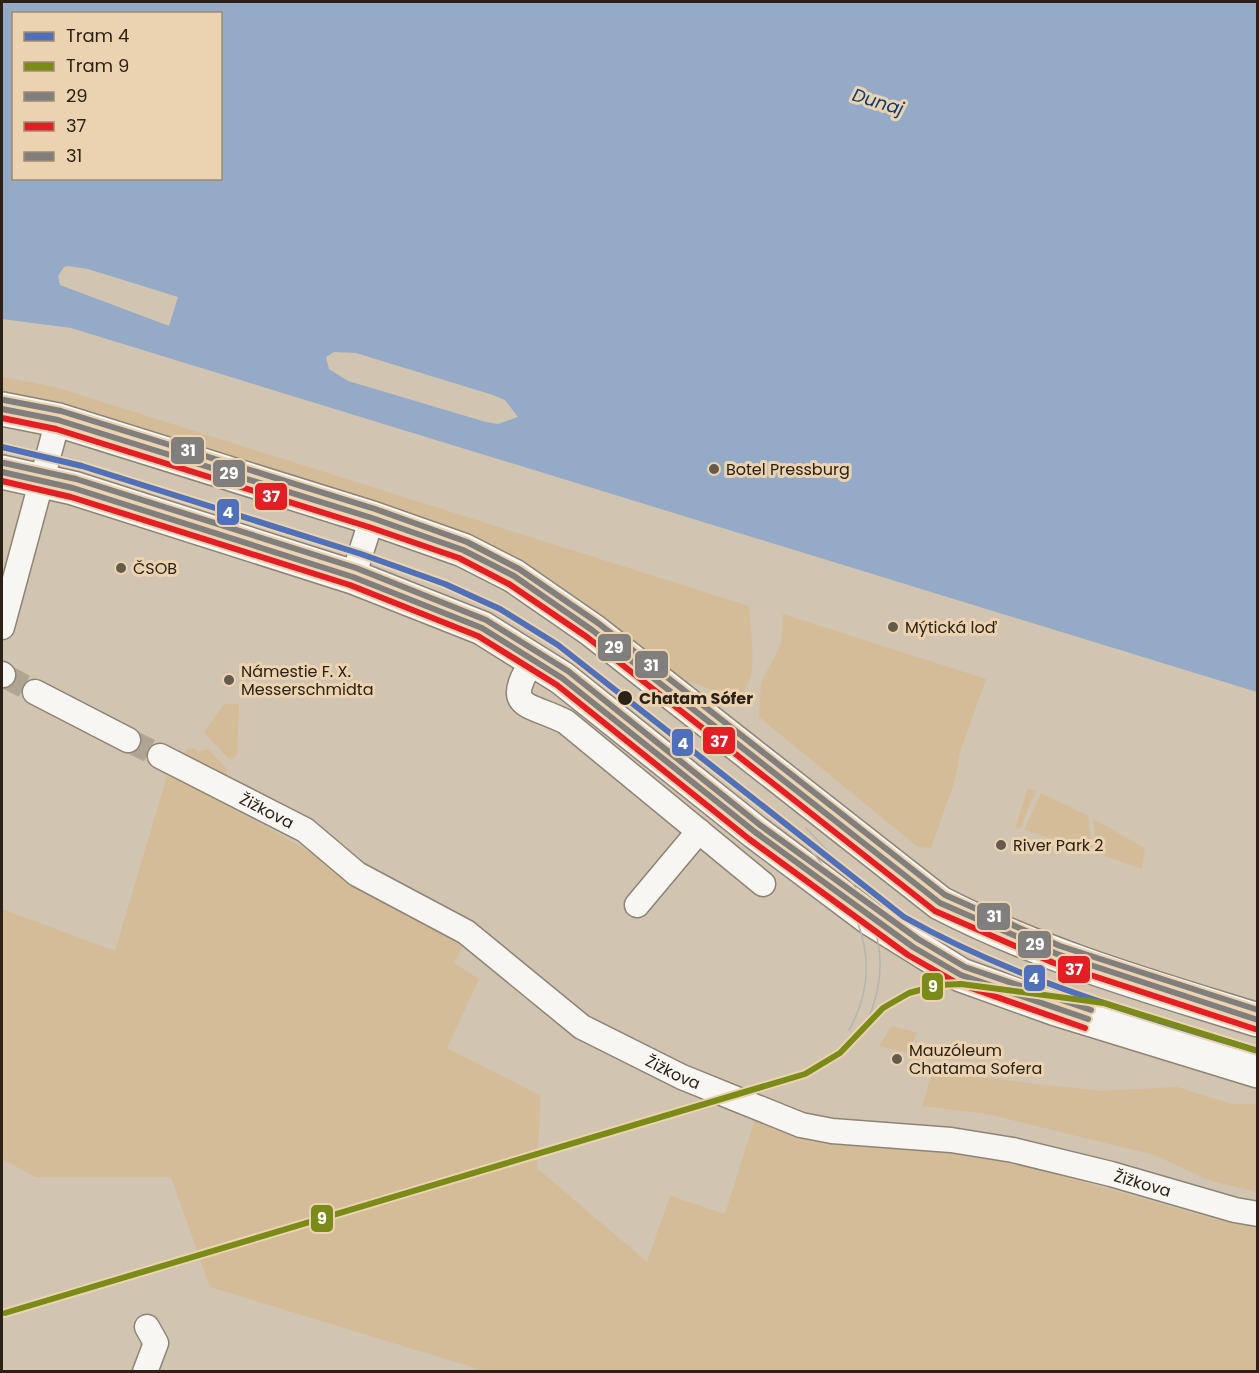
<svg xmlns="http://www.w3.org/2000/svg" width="1259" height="1373" font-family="Poppins,sans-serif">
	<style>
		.green { fill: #d4bc98 }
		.water { fill: #95aac7; fill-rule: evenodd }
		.pier { fill: #d1c4b1 }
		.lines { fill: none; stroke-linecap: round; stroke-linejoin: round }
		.ferry { stroke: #0b3b78; stroke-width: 1.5; stroke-dasharray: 8 6; stroke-linecap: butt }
		.minor-tunnel { stroke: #b0a492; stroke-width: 24; stroke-dasharray: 24 12; stroke-linecap: butt }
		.minor-casing { stroke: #8d8475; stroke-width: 27 }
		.secondary-casing { stroke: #8d8475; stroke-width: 36 }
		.minor { stroke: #f8f6f3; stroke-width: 24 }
		.secondary { stroke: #f8f6f3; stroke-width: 33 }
		.tram { stroke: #b7b4af; stroke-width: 1.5 }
		.bus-1-casing { stroke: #ebd3b1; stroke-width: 10 }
		.bus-2-casing { stroke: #ebd3b1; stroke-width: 10 }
		.bus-3-casing { stroke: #ebd3b1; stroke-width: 10 }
		.bus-1 { stroke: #807f7d; stroke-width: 6 }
		.bus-2 { stroke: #e31e24; stroke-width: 6 }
		.bus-3 { stroke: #807f7d; stroke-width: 6 }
		.tram-1-casing { stroke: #ebd3b1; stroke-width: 10 }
		.tram-2-casing { stroke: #ebd3b1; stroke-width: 10 }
		.tram-1 { stroke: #5071b9; stroke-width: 6 }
		.tram-2 { stroke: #7b8b17; stroke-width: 6 }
		.poi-dot { fill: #655b4c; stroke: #ebd3b1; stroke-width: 2 }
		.stop-dot { fill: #2b2215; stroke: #ebd3b1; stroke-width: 2 }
		.labels { text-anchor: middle; stroke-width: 6; stroke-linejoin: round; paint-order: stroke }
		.poi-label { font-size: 16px; fill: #2b2215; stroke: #ebd3b1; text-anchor: start }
		.stop-label { font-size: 16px; font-weight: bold; fill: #2b2215; stroke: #ebd3b1; text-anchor: start }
		.street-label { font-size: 16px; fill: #2b2215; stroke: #ebd3b1 }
		.water-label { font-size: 18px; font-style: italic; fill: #0b3b78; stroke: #ebd3b1 }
		.line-badge { stroke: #ebd3b1; stroke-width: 2 }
		.badge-label { font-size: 16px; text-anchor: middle; font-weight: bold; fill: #fff }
	</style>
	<rect width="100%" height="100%" fill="#d1c4b1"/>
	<path class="green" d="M2,377L55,387L749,606C750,633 761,679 738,698C719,698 706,684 687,682L527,566L2,401Z
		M783,614L986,679L960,752L955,780L931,848L918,847L759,717L761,682L781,645Z
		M224,704H239L237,755L230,760L204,733Z
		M194,748L198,752L208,749L227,769L226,777L184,755L187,749Z
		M168,773L336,866L464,943L454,963L479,979L447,1048L541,1096L537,1168L647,1262L670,1196L725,1214L755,1119L838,1145L971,1150L1210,1218L1257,1228V1371H485L210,1287L171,1177H36L2,1159V909L115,951Z
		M1028,788L1036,791L1020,829L1015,828Z
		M1041,793L1088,816L1092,851L1024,830Z
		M1093,819L1145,848L1142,869L1097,853Z
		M892,1026L916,1032L911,1054L879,1046Z
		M932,1072L1102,1091L1177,1087L1232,1104H1257V1192L1211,1181L1154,1155L987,1114L922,1106Z"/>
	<path class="water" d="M2,2H1257V692L71,328L2,319ZM14,14H220V178H14Z"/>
	<path class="pier" d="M68,266L88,269L178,297L169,326L60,285L58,276L64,267Z
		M334,352L356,353L493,395L505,400L518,417L498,424L486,422L348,381L329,369L326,357Z"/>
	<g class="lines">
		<path class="ferry" d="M1256,2H1258"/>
		<path class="minor-tunnel" d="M3,675L35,692
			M128,740L160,756"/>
		<g class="minor-casing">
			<g id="minor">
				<path d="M353,577L372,518"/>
				<path d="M2,627L58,420"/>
				<path d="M534,658C501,710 527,702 566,722L763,884"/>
				<path d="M2,674L3,675"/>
				<path d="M35,692L128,740"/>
				<path id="s1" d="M160,756L305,830L357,874L466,932L582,1027L682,1077L801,1125L832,1131L951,1140L1013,1150L1111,1174L1235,1210L1258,1214"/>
				<path d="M637,905L699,831"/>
				<path d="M145,1372L156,1343L147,1327"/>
			</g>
		</g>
		<g class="secondary-casing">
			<path id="secondary" d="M2,409L58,420L372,518L463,550L514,576L592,630L940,903C1043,956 1148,986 1258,1020
				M2,472L73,488L353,577L482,628L562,678L755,832L871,919L961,975L1056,1009L1258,1071"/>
		</g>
		<use href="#minor" class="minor"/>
		<use href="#secondary" class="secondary"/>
		<path class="tram" d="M806,828C867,890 906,952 860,1036
			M793,832C848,887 892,954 849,1030"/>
		<g class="bus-1-casing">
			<path id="bus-1" d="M2,409L58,420L372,518L463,550L514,576L592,630L940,903L1057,954L1258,1020
				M2,472L73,488L353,577L482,628L562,678L755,832L913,947L961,975L1088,1019"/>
		</g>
		<g class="bus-2-casing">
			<path id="bus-2" d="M2,418L56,429L369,527L459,558L509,584L587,637L935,911L1054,963L1255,1029
				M2,481L71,497L350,585L478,636L557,685L749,839L908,955L957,983L1085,1028"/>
		</g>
		<g class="bus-3-casing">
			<path id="bus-3" d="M4,400L61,411L375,509L467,542L519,569L598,623L945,895L1060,946L1258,1010
				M4,463L76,479L356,568L486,620L568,671L760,825L918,939L965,967L1091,1010"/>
		</g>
		<use href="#bus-1" class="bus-1"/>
		<use href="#bus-2" class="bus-2"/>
		<use href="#bus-3" class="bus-3"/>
		<g class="tram-1-casing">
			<path id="tram-1" d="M2,447L82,466L361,554L445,584L500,609L558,645L904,917C1015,980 1136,1014 1258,1051"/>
		</g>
		<g class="tram-2-casing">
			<path id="tram-2" d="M5,1313L805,1074L840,1053L883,1008L909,993L938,985L961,984L1104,1003L1255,1050"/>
		</g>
		<use href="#tram-1" class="tram-1"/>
		<use href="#tram-2" class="tram-2"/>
	</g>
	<g class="poi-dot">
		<circle cx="714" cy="469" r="6"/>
		<circle cx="121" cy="568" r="6"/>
		<circle cx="893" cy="627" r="6"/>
		<circle cx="229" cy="680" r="6"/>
		<circle cx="1001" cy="845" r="6"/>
		<circle cx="897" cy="1059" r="6"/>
	</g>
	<circle class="stop-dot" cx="625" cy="698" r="8"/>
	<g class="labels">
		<g class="poi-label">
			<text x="726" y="475">Botel Pressburg</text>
			<text x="133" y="574">ČSOB</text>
			<text x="905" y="633">Mýtická loď</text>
			<text x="241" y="677">Námestie F. X.<tspan x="241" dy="18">Messerschmidta</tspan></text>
			<text x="1013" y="851">River Park 2</text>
			<text x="909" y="1056">Mauzóleum<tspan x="909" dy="18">Chatama Sofera</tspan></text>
		</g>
		<g class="stop-label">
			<text x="639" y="704">Chatam Sófer</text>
		</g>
		<g class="street-label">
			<text dy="6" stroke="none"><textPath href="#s1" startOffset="120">Žižkova</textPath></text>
			<text dy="6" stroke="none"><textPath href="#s1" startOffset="606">Žižkova</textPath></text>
			<text dy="6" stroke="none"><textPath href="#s1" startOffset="1092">Žižkova</textPath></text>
		</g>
		<g class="water-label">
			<text transform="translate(878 102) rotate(17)" y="6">Dunaj</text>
		</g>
	</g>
	<g class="line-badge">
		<rect x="170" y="436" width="35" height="29" rx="6" fill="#807f7d"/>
		<rect x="212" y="459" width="34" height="29" rx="6" fill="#807f7d"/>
		<rect x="254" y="482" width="34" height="29" rx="6" fill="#e31e24"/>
		<rect x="216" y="498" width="24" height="28" rx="6" fill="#5071b9"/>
		<rect x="597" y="633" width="35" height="29" rx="6" fill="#807f7d"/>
		<rect x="634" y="650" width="35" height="29" rx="6" fill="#807f7d"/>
		<rect x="702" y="726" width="34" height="29" rx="6" fill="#e31e24"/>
		<rect x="671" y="728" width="23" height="29" rx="6" fill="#5071b9"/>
		<rect x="976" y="902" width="35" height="29" rx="6" fill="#807f7d"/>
		<rect x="1017" y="930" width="35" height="29" rx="6" fill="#807f7d"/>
		<rect x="1057" y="955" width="34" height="29" rx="6" fill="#e31e24"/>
		<rect x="1023" y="964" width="23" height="28" rx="6" fill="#5071b9"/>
		<rect x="921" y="972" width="23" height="29" rx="6" fill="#7b8b17"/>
		<rect x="310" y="1204" width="24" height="29" rx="6" fill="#7b8b17"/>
	</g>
	<g class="badge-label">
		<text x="188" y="456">31</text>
		<text x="229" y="479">29</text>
		<text x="271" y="502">37</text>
		<text x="228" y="518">4</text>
		<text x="614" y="653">29</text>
		<text x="651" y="671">31</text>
		<text x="719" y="747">37</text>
		<text x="683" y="749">4</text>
		<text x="994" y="922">31</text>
		<text x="1035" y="950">29</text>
		<text x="1074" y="975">37</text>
		<text x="1034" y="984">4</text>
		<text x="933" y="992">9</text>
		<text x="322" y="1224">9</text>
	</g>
	<rect width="1259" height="1373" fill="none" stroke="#2b2215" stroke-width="6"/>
	<rect x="12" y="12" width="210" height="168" fill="#ebd3b1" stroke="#9e8c73" stroke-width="1.5"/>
	<rect x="24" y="32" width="30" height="9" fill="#5071b9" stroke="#9e8c73" stroke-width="1.5"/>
	<text x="66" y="42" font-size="18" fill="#2b2215">Tram 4</text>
	<rect x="24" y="62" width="30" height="9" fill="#7b8b17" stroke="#9e8c73" stroke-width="1.5"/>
	<text x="66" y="72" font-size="18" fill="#2b2215">Tram 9</text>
	<rect x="24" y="92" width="30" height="9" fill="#807f7d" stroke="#9e8c73" stroke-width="1.5"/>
	<text x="66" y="102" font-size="18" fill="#2b2215">29</text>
	<rect x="24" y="122" width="30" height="9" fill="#e31e24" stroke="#9e8c73" stroke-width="1.5"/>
	<text x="66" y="132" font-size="18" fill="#2b2215">37</text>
	<rect x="24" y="152" width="30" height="9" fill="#807f7d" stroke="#9e8c73" stroke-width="1.5"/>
	<text x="66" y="162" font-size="18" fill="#2b2215">31</text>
</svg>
